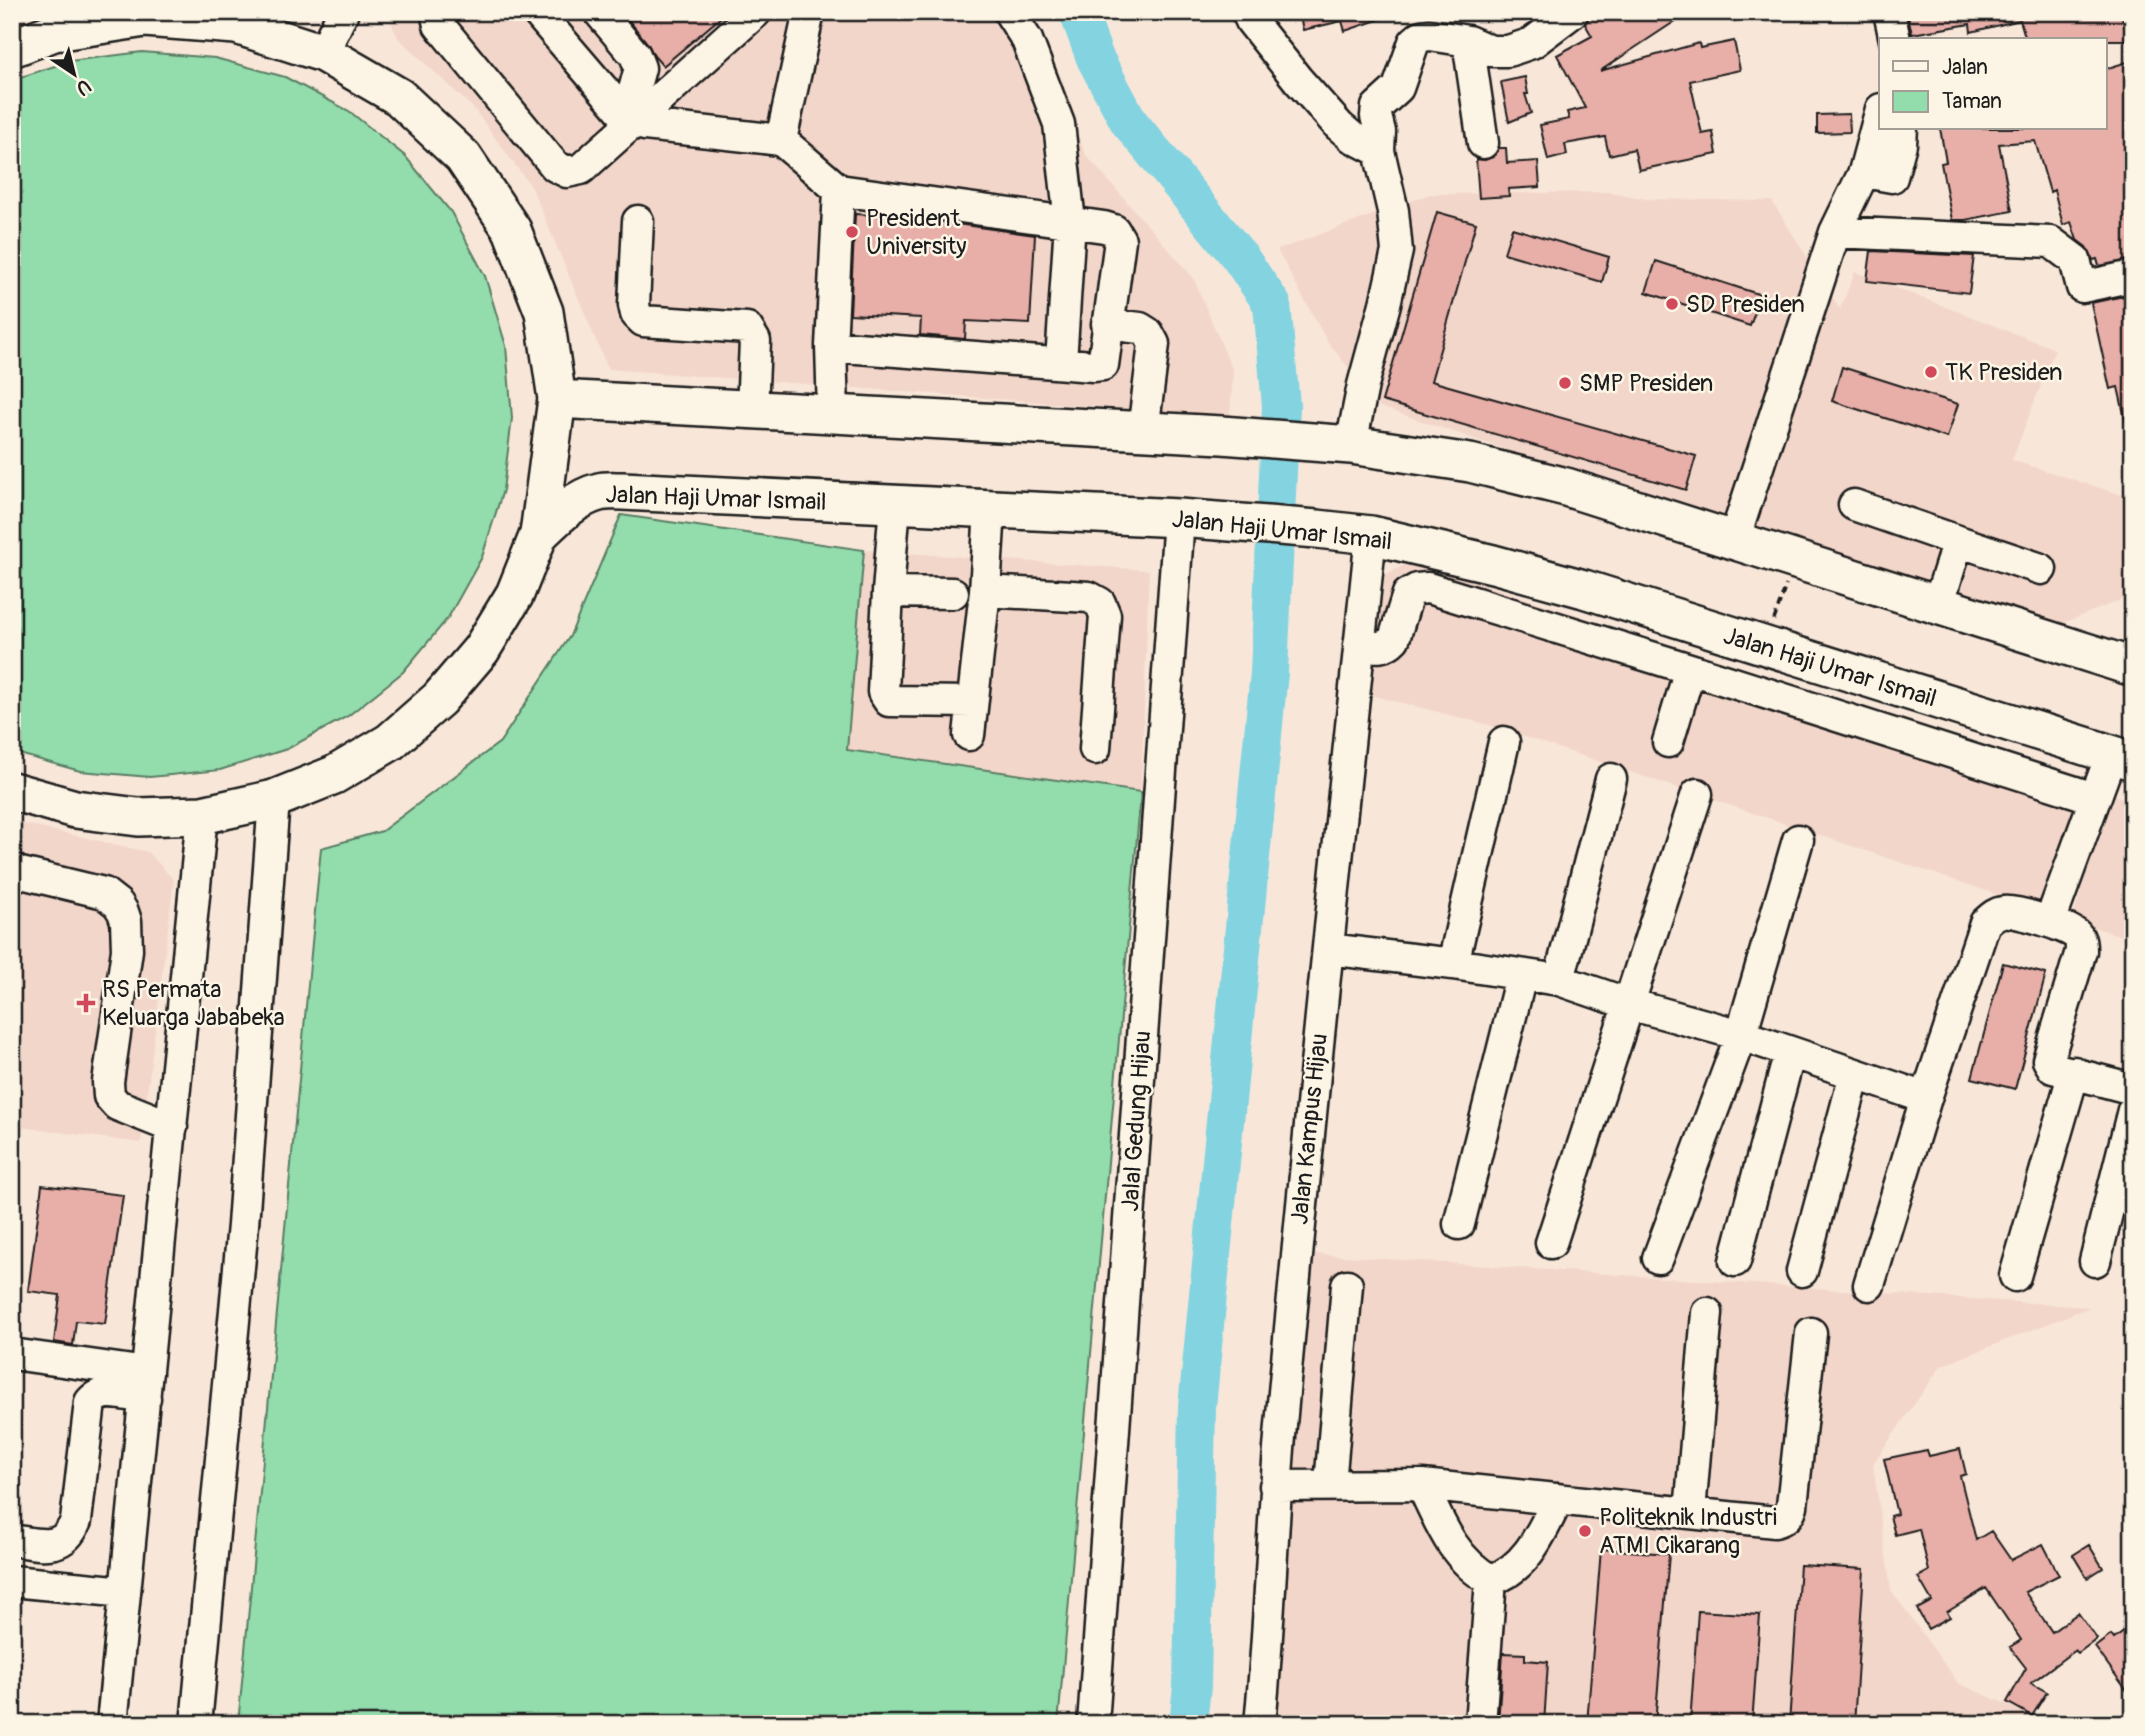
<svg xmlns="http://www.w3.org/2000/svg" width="2145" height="1736" font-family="Pangolin,sans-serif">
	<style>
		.built { fill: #f3d6ca }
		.green { fill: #93dcac; stroke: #587c64; stroke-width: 2 }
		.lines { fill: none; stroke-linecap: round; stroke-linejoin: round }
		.river { stroke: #84d3e0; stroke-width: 38 }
		.building { fill: #e8aea8; stroke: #1c1c1c; stroke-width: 2 }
		.minor-casing { stroke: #1c1c1c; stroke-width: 35 }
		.major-casing { stroke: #1c1c1c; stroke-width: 42 }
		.path { stroke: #1c1c1c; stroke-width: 3.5; stroke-dasharray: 7 5; stroke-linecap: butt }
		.minor { stroke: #fcf5e5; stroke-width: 30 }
		.major { stroke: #fcf5e5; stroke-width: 37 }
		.poi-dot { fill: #d1495b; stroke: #fcf5e5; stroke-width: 2.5 }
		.labels { text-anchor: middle; stroke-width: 5; stroke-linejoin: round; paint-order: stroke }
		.poi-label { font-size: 24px; fill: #1c1c1c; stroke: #fcf5e5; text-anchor: start }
		.street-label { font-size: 24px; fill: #1c1c1c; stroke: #fcf5e5 }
	</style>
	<rect width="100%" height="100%" fill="#f8e7d9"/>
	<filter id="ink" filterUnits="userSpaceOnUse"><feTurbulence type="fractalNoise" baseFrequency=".0143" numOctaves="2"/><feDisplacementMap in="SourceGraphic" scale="14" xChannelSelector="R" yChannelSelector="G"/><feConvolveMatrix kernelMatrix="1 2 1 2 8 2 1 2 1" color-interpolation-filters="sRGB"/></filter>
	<g filter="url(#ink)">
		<path class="built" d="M389,12H1026L1086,155L1193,277L1233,371L1230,417L608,369L532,188L473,108L398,38L389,19Z
			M1611,192L1646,199L1772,201L1840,309L1855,272L2055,349L2012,460L2125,496L2133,516V595L2041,632L1380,407L1327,341L1277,250L1430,194Z
			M864,550L1149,570L1141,792L847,750Z
			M1413,561L2082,782L2043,910L1489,725L1346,689L1386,574Z
			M2109,794L2133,801V940L2072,920Z
			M12,821L148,852L174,880L141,1143L12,1126Z
			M1301,1253L2090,1307L1941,1366L1873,1464L1891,1590L1958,1683L2052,1724H1273Z"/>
		<path class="green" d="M142,52L215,58L285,77L349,111L405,156L451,212L485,276L506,346L512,418L503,490L482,557L448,618L403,672L348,716L287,749L220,770L150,777L80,771L12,752V80L70,61Z
			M621,515L864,550L847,750L1141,792L1058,1724H238L321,848L382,831L500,742L570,636Z"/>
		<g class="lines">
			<path class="river" d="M1078,12L1095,58L1129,122L1239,256L1272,304L1281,406L1269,673L1197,1407L1192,1686L1188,1724"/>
		</g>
		<path class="building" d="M622,12H727L663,66L654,56L648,44Z
			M1299,12H1391L1392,15L1345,31L1342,21L1303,30Z
			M1596,12H1689L1600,71L1699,43L1700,48L1734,41L1740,70L1690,81L1702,134L1713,132L1717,154L1639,170L1634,149L1609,155L1605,137L1565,144L1567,155L1548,160L1540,125L1569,119L1567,112L1585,108L1557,55L1592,36L1585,24L1590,16Z
			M1907,12H2121L2128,40H2026L2020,20L1971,32L1970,24L1912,34Z
			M2133,60V259L2099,266L2097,259L2093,260L2086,247L2077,240L2071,222L2063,225L2054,190L2050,192L2035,141L1999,144L2012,211L1965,220H1952L1941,163L1946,162L1940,128H2105V69Z
			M1525,77L1528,94H1525L1531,113L1509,122L1501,82Z
			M1849,114L1850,132L1817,133V115Z
			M1499,148H1506L1507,163L1538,161L1540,187L1508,189L1509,196L1479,198L1476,159L1485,160L1493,157Z
			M1437,212L1476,223L1431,381L1696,456L1686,490L1382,401Z
			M855,214L907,217L1035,235L1030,324L966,321L965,339L920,335L921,318L850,314Z
			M1512,228L1609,257L1602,282L1504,253Z
			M1871,251L1974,256L1969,293L1867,281Z
			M1656,261L1761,295L1750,326L1646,292Z
			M2133,294V422L2126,423L2118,387L2110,389L2091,303Z
			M1842,367L1958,404L1947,438L1832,401Z
			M2003,963L2046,974L2015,1089L1972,1078Z
			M42,1185L123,1195L105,1324L76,1321L73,1345L54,1342L60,1295L28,1291Z
			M1960,1449L1966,1474L1960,1476L1976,1540L1991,1531L2011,1560L2043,1544L2059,1575L2025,1592L2052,1632L2078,1613L2097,1639L2078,1653L2075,1650L2031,1683L2047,1692L2032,1716L2007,1702L2026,1668L2010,1647L2021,1640L1986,1588L1947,1612L1950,1617L1928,1629L1917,1609L1932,1601L1918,1577L1929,1571L1919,1529L1895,1535L1890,1516L1897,1514L1884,1459L1927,1450L1929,1456Z
			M2089,1545L2103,1568L2087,1578L2073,1555Z
			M1601,1549L1669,1554L1655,1724H1587Z
			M1800,1565L1864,1569L1854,1724H1789Z
			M1698,1611L1760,1615L1752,1724H1690Z
			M2133,1625V1699L2095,1647L2111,1635L2114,1639Z
			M1503,1653L1525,1654V1660L1548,1662L1544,1724H1498Z"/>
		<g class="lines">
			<g class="minor-casing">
				<path id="minor" d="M436,12L439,25L555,166L567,172L581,169L756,12
					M537,12L626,116
					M599,12L635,55L640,68L623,131
					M1009,12L1027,40L1059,124L1070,222L1061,362
					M1247,12L1251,21L1298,80L1339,126L1352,137L1379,151
					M1889,12L1895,40
					M1468,41L1483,143
					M323,53L343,12
					M635,120L645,125L781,140L839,190L1104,227L1114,230L1120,240L1103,365L1093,366L831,346
					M781,140L809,12
					M1864,172L1892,177L1901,144L1902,128
					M638,221L634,305L636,314L643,321L747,328L755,341L752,410
					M1835,232L2051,242L2075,260L2082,287L2133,276
					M1107,324L1140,328L1148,333L1154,344L1143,431
					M833,414L831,346L839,190
					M1351,445L1363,385L1385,304L1397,251L1393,211L1379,151L1380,132L1376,116L1377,107L1398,88L1414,42L1421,36L1430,35L1468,41L1491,51H1508L1532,43L1573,12
					M895,504L888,592L883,692L889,701L972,702
					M1854,505L1958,541L1938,605
					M1734,540L1835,232L1864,172L1881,109
					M1958,541L2041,569
					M985,591L1089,597L1100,603L1105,615L1095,749
					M888,592L953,593
					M1359,645C1374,647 1384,650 1394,639L1408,594L1417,589L1428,588L1690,669L2094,798
					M969,735L985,591L990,509
					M1668,742L1690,669
					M12,868L17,872L104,893L118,904L123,912L126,921L127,950L108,1082L109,1096L117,1105L172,1127
					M2050,922L2111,755
					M1328,949L1453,964L1559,980L1629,1004L1741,1035L1926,1098
					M1453,964L1504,742
					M1559,980L1611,779
					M1459,1224L1521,976
					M1551,1243L1697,794
					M1658,1258L1741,1035L1798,840
					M1735,1261L1790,1052
					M2095,1261L2133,1110
					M1802,1271L1855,1074
					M2015,1276L2074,1072
					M1869,1285L1926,1098L1985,923C1991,918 1995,913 2003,912C2016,910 2067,926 2077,935C2081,939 2081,946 2081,951L2048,1060L2053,1068L2133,1089
					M12,1354L147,1373
					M1330,1485L1347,1285
					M1422,1485C1439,1521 1454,1561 1491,1580C1527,1569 1542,1531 1558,1499
					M1275,1486L1422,1485L1775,1522C1785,1519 1789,1516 1792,1506L1811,1333
					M1690,1512L1707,1313
					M12,1540C40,1544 63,1553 76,1521L90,1402C102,1386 127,1396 145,1398
					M12,1581L125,1592
					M112,1724L202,815
					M196,1724L243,1225L274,799
					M1093,1724L1179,518
					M1260,1724C1270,1624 1272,1524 1281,1425C1308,1128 1340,832 1371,535
					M1480,1724L1491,1580"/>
			</g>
			<g class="major-casing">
				<path id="major" d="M12,48L54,32L145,18L236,25L323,53L399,97L463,157L512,230L544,312L557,399L539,534L515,594L481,650L439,699L390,742L334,775L274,799L202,815L138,817L75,809L12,791
					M557,399L1222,435L1351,445L1470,463L1566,487L2133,667
					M539,534C556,518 575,498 599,492C606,490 615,491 622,491L1179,518L1317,529L1371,535L1493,564L1584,589L2133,761"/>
			</g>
			<path class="path" d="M1774,620L1786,585"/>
			<use href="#minor" class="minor"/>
			<use href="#major" class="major"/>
		</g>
	</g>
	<g class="poi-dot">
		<circle cx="852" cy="232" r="7"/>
		<circle cx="1672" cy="304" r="7"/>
		<circle cx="1931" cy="372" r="7"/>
		<circle cx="1565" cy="383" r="7"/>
		<path d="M82.5 992.5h7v7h7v7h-7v7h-7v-7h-7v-7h7z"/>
		<circle cx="1585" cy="1531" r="7"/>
	</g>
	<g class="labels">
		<g class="poi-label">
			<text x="866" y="226">President<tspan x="866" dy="28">University</tspan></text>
			<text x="1686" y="312">SD Presiden</text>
			<text x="1945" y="380">TK Presiden</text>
			<text x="1579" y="391">SMP Presiden</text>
			<text x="102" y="997">RS Permata<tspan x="102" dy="28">Keluarga Jababeka</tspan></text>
			<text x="1599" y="1525">Politeknik Industri<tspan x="1599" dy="28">ATMI Cikarang</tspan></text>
		</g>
		<g class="street-label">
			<text transform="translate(716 498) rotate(2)" y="8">Jalan Haji Umar Ismail</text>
			<text transform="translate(1282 530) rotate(6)" y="8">Jalan Haji Umar Ismail</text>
			<text transform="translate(1830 667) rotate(17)" y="8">Jalan Haji Umar Ismail</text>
			<text transform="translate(1136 1121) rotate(-86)" y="8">Jalal Gedung Hijau</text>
			<text transform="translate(1309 1129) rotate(-84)" y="8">Jalan Kampus Hijau</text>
		</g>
	</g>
	<rect width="2145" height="1736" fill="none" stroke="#fcf5e5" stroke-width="42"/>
	<rect x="21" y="21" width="2103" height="1694" fill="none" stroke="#1c1c1c" stroke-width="2.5" filter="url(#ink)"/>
	<rect x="1879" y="38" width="228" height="91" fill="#fcf5e5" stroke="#a29e95" stroke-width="2"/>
	<rect x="1893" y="61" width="35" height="10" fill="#fcf5e5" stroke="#a29e95" stroke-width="2"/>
	<text x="1942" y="74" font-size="21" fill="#1c1c1c">Jalan</text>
	<rect x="1893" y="91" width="35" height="21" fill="#93dcac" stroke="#a29e95" stroke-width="2"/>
	<text x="1942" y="108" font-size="21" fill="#1c1c1c">Taman</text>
	<g transform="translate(74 74) rotate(145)" stroke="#fcf5e5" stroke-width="5" paint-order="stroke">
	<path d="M0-5L12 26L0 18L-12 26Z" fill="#1c1c1c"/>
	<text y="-10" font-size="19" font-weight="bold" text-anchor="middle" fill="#1c1c1c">U</text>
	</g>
</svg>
